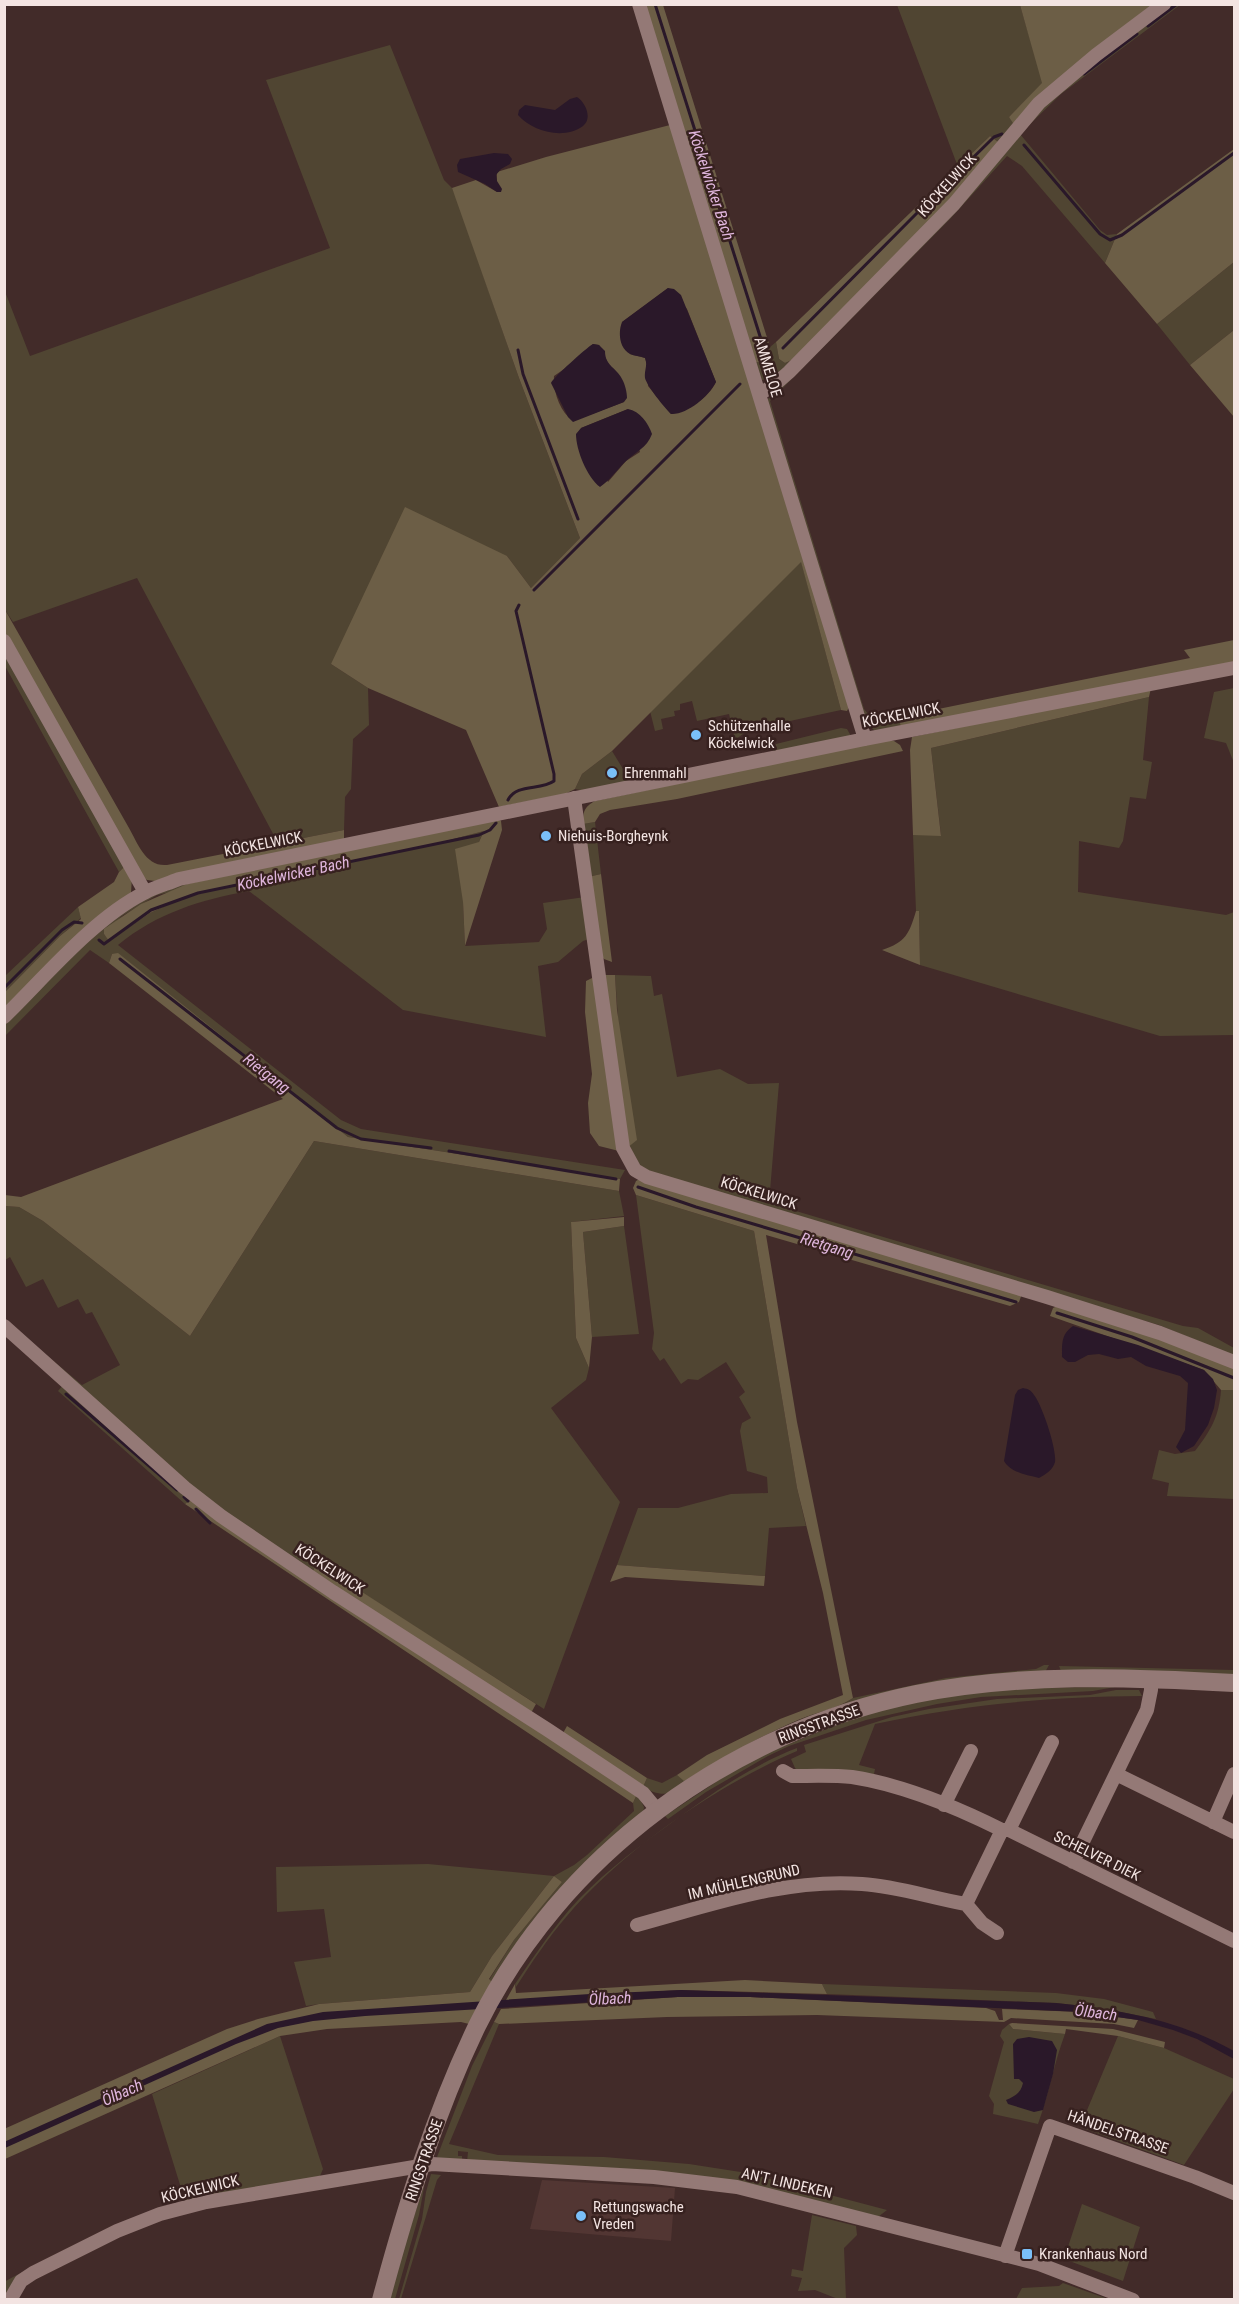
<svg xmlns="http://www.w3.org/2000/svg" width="1239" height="2304" font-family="'Roboto Condensed',sans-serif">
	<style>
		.built { fill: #523633 }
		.green { fill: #504532 }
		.forest { fill: #6c5e46; fill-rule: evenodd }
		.water { fill: #2a1829 }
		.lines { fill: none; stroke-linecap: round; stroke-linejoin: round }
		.stream { stroke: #2a1829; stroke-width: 3 }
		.street { stroke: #947976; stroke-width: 14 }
		.secondary { stroke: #947976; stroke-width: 18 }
		.poi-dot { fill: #7abff8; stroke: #37211f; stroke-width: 2 }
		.labels { text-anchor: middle; stroke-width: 5; stroke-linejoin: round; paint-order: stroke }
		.street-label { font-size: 15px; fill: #f3e4e2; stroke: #37211f }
		.poi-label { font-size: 15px; fill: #f3e4e2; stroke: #37211f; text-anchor: start }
		.water-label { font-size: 16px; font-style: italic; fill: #e0b6dd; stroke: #37211f }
	</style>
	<rect width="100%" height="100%" fill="#422b29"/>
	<path class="built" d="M542,2180L675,2188L671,2241L530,2229Z"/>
	<path class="green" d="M897,5H1020L1043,83L1009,117L1019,122L1001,144L990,136L958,167Z
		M1169,5H1180L1061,94L1020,134L1100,230L1107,235L1117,234L1105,263L1022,166L1007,156L951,218L770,401L864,709L873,720L899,717L901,729L875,731L862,719L765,402L951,212L1041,105Z
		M390,45L444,180L452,188L456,197L519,378L580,538L531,588L507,556L331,664L368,688L369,725L353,739L351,789L345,797L344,830L278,843L137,578L13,622L4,608V289L30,356L330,248L266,80Z
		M1234,262V330L1190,365L1157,324Z
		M776,342L779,359L785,363L801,356L772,379L762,380L752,363L766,361L770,347Z
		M801,561L841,710L748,730L735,740L729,714L697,721L692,701L680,704V710L674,711L675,716L661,719L663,729L655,731L650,711Z
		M4,648L126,865L119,872L5,666Z
		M1234,688V763L1226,743L1204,738L1214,692Z
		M1149,697L1143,760L1152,762L1146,799L1130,797L1123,841L1119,848L1079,841L1078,892L1226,915L1234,912V1035L1160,1036L920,965L919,912L916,911L913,835H941L931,748Z
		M841,728L847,729L851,736L774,752L772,749L776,744Z
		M612,751L631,782L586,791L575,789L582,774Z
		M500,816L501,821L498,819L157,895L122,916L104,934L109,940L150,913L183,898L247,882L442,842L484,831L479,842L463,902L465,946L539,942L547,929L543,903L585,897L589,939L583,941L558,962L538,966L546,1037L403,1010L249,891C200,900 157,913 118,945L341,1120L361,1129L625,1170L620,1179L348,1137L112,954L109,963L90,950L5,1036V1023L114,916L165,888Z
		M595,822L601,874L588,877L582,824Z
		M78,907L81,918L60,936L5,992V976Z
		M615,975L651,976L654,996L662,994L677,1077L720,1069L748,1084L779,1083L769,1203L1183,1326L1198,1328L1234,1348V1356L1159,1325L646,1173L627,1148Z
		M314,1141L619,1191L624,1216L571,1222L576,1338L589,1368L586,1380L551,1408L620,1502L544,1709L317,1564L312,1573L218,1510L37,1347L82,1385L120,1365L92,1312L86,1314L78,1299L58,1308L43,1279L26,1287L10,1257L5,1260V1206L19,1207L43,1221L190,1336Z
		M636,1195L754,1231L797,1488L806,1526L769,1528L765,1576L617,1565L638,1508H678L731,1494L768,1493L767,1477L747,1471L740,1431L742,1423L751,1418L739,1397L745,1392L726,1362L698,1380L688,1379L681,1384L664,1358L660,1361L652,1349L654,1333Z
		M624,1226L639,1334L592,1337L583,1232Z
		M63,1385L192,1499L185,1504L58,1391Z
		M1221,1390H1234V1499L1167,1496L1169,1483L1152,1479L1159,1450L1175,1454L1195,1451C1211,1430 1219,1417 1221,1390Z
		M1044,1665H1049L1044,1674L878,1697L672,1793C660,1795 653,1793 643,1787L647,1778L662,1783L677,1775L684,1780C721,1759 758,1738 797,1721C815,1712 837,1710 853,1698L946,1678L1036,1669Z
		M1059,1666L1234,1670V1677L1061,1671Z
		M1115,1687L1093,1691L981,1697L937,1704L866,1720L789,1746L768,1756L706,1792L668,1819L665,1816L749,1760L879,1708L994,1688Z
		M1116,1690H1139L1142,1696C1048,1697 967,1704 875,1724L859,1765L875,1769L874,1774L866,1773L865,1776L799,1772L795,1768L791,1759L806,1752L804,1745L892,1717L929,1709L997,1699L1090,1695Z
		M797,1748V1751C716,1786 625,1848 567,1916C548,1938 532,1962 516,1987L515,1984C532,1959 549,1934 569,1910C596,1879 630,1853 663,1829C705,1798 748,1767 797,1748Z
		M637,1794L644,1807L643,1814L494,1984L489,1980L514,1940L562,1882L554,1876L492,1956L470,1992L319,2004L306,2006L294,1962L331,1957L324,1909L277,1912L276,1867L428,1864L554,1876L574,1865L587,1855L634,1811L633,1803Z
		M822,1984L1056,1993L1104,1999L1153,2012L1156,2019L1101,2008L1056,2003L827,1994Z
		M494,2022L499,2024L449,2144L498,2155L604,2157L689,2164L747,2173L887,2210L878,2217L765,2188L467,2162L468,2152L458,2151V2156H462V2162L438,2158L437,2157L472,2066Z
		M1009,2024L1013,2029L1065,2034C1054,2063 1049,2094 1038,2124L993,2114L994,2104L989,2096L1004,2042L1000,2036L1002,2030Z
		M280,2036L323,2169L320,2176L153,2214L5,2296L4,2282L13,2277C69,2248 125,2222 185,2201L152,2094Z
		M1118,2036L1164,2048L1234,2079V2089L1184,2165L1080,2127Z
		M431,2174L441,2175L437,2180L401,2299H399L422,2219L426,2192Z
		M425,2182L419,2215L395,2299L387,2300Z
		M1082,2204L1140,2227L1123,2281L1064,2259Z
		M812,2215L856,2226L857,2235L844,2248L846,2299H838L815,2290L798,2291L802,2278L791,2276L792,2269L803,2271Z
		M1063,2283L1108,2299H1016L1022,2288L1059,2286Z"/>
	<path class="forest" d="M642,5H663L770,347L766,361L752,363Z
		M1020,5H1157L1019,122L1013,123L1009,117L1042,83Z
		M670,125L850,705L847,711L841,710L801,562L612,751L582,774L575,789L565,794L499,807L466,730L368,688L331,664L405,507L507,556L531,588L580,538L519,378L452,188L476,180L497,192V172L546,157ZM668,288L687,309L716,382C708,399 688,410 671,414L648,386L647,365L645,358L630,354L622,322ZM593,344L599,345L610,367L616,372L624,402L573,421C560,412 553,392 554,376L570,365ZM628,409L640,452L626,461L608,482L581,428Z
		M990,136L1001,144L953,202L801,356L785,363L779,359L776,342Z
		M1234,149V262L1157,324L1105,263L1117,234Z
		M1234,330V417L1190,365Z
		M4,608L129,828C138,844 146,867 167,865L344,830V839L155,881L147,880L141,876L5,635Z
		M1234,640V663L901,729L899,717L1190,658L1184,650Z
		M1151,688L1149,697L931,748L941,836L913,835L910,750L912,737Z
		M884,740L894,741L900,745L903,751L677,799L610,810L600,814L595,822L583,824C583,812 584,807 595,801Z
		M498,819L501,821L502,830L465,946L463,902L455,849L479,842L484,831L442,842L247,882L183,898L150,913L109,941L104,934V929L141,904L187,884Z
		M126,865L132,877L131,893L5,1009V992L60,936L81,919L78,907L114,882L119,872Z
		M601,874L612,962L604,959L600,955L588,877Z
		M916,911H919L920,965L882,950C906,942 909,934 916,911Z
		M118,953L348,1137L620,1179L619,1191L314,1141L190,1336L43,1221L19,1207L5,1206V1195L21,1197L283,1099L109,963L112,954Z
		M601,975H615L617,1010L637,1140L627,1148Z
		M596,976L619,1151L599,1146L590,1133L588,1103L592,1074L585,1012L586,981Z
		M641,1178L1023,1291L1019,1302L1010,1306L766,1235L797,1422L853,1698C837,1709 816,1712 798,1720C758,1737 721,1759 684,1781L677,1775L707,1755L780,1719L843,1695L823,1593L797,1488L754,1231L636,1195L633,1188L636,1181Z
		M624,1217V1226L583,1232L592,1337L589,1368L576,1338L571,1222Z
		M1059,1305L1234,1364V1390H1221L1204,1370L1050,1316L1053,1308Z
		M192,1499L637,1794L633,1803L185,1504Z
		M317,1563L536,1704L531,1713L312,1573Z
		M617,1565L765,1576L764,1586L625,1577L610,1582Z
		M567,1726L647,1778L643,1787L562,1735Z
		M554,1876L562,1882L514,1940L489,1979L492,1982L469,2024L461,2022L327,2029L280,2036L5,2159L4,2129L227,2029L258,2019L319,2004L470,1992L492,1956Z
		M745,1980L822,1984L827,1994L681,1990L506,2000L515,1984L516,1993Z
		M678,1997H750L986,2008L995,2011L999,2020H1003L1002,2009L1082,2012L1138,2020L1134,2028L1114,2024L1011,2018L1004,2022L817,2015L667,2017L499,2024L494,2022L501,2009Z
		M1012,2023L1113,2029L1165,2042L1164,2048L1118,2036L1066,2029L1065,2034L1013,2029L1009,2024Z"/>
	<path class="water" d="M577,97C585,102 593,118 583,126C564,140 533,132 518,115L519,110L525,105L555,110L570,99Z
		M494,153L508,154L512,159L510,164L501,169L496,175L497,181L502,189L501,192H497L485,184L458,172L457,165L460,159Z
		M668,288L674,289L681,295L716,382C709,396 687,415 671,414C664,407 647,386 645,378C644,370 648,366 645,358C640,356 634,356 630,354C619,348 618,332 622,322Z
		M593,344L599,345L605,351C605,366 616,367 622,379C625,384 627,392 627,398L624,402L573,422L568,417L551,383C553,378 586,348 593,344Z
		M628,409C640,411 648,423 652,434C647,448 635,452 625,462C616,471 610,480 600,487C587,477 576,450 576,434L581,428Z
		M1073,1326L1138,1345L1204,1370L1213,1379L1217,1390L1214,1408L1208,1425L1194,1446L1181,1453L1176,1447L1185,1430L1188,1383L1180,1376L1146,1366L1131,1357L1118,1359L1099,1354L1088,1355L1075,1362H1068L1062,1357C1062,1344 1061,1334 1073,1326Z
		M1023,1388C1028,1389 1031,1390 1034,1395C1042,1405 1057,1449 1055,1462C1053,1470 1046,1474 1039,1478C1027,1475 1011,1473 1004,1461L1015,1395L1018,1390Z
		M681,1990L1056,2003C1118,2009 1179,2020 1234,2051V2059L1197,2039L1173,2030L1138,2020L1082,2012L750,1997H678L365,2016L313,2021L278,2028L236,2044L5,2148L4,2142L267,2024L323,2012L590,1994Z
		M1029,2037L1052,2041L1057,2050L1053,2074L1043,2110L1034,2112L1008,2104L1006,2100C1015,2096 1021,2093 1023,2083L1019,2079H1014L1013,2044L1017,2039Z"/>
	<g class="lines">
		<path class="stream" d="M655,4L765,352V358L762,365
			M1148,26L1177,4
			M1084,74L1137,34
			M1024,145L1100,234L1110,240L1122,235L1234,153
			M931,199L994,137L1002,134
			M783,348L917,213
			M518,350L523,374L578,519
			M534,590L740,384
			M508,800C517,783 540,791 554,781V774L516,611L519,605
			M99,940L104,944L151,910L198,893L479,835L490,830L496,823
			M120,959L337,1128L361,1139L431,1148
			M4,988L62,930L74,922L82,923
			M449,1151L616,1179
			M638,1187L696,1207L1016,1302
			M1057,1313L1132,1337L1234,1378
			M66,1394L177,1490
			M184,1497L188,1501
			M196,1509L210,1523"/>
		<path class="street" d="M639,4L865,739
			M759,394L773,386L789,372L954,204L1039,103L1096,55L1164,4
			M4,641L145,892
			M574,798L623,1148L635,1170L647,1177L1047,1297L1160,1333L1234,1362
			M4,1017C45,977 93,919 144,893C155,887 167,884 179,879L865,739L1234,668
			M4,1326L185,1488L221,1516L333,1592L548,1730L643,1793L658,1811
			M783,1771L792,1776C811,1776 833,1775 852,1777C904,1785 956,1807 1002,1830H1009L1234,1941
			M1116,1774L1234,1832
			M944,1805L971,1751
			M1213,1822L1234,1774
			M1009,1830L1052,1742
			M1073,1862L1147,1710L1151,1690V1679
			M966,1904L982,1923L997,1933
			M637,1925C711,1905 785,1878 862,1884C897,1886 931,1898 966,1904L1002,1830
			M1005,2256L1050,2126L1195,2177L1234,2193
			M10,2300L21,2281L33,2273L117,2231L160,2214L206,2202L432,2164L654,2177L737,2187L1039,2264L1133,2300"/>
		<path class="secondary" d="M381,2300C406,2207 435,2113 477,2026C561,1855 730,1732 916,1694C1020,1673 1129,1677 1234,1683"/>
	</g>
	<g class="poi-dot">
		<circle cx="696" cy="735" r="6"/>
		<circle cx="612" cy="773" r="6"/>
		<circle cx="546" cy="836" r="6"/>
		<circle cx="581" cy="2216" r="6"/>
		<rect x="1021" y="2248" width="12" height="12" rx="3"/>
	</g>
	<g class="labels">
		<g class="street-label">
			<text transform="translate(947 185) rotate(-48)" y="5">KÖCKELWICK</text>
			<text transform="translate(768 367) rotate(73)" y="5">AMMELOE</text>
			<text transform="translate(901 715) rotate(-11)" y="5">KÖCKELWICK</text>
			<text transform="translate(263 844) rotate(-11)" y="5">KÖCKELWICK</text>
			<text transform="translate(759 1193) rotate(17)" y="5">KÖCKELWICK</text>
			<text transform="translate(330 1569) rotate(33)" y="5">KÖCKELWICK</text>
			<text transform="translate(819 1724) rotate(-20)" y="5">RINGSTRASSE</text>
			<text transform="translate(1097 1856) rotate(26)" y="5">SCHELVER DIEK</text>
			<text transform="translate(744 1882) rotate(-13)" y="5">IM MÜHLENGRUND</text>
			<text transform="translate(1118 2132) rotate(19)" y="5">HÄNDELSTRASSE</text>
			<text transform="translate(424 2160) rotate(-71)" y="5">RINGSTRASSE</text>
			<text transform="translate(787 2183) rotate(13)" y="5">AN'T LINDEKEN</text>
			<text transform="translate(200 2189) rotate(-13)" y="5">KÖCKELWICK</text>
		</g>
		<g class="poi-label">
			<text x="708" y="731">Schützenhalle<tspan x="708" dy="17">Köckelwick</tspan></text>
			<text x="624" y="778">Ehrenmahl</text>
			<text x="558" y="841">Niehuis-Borgheynk</text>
			<text x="593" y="2212">Rettungswache<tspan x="593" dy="17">Vreden</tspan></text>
			<text x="1039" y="2259">Krankenhaus Nord</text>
		</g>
		<g class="water-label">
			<text transform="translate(712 185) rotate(72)" y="6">Köckelwicker Bach</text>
			<text transform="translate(293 873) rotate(-12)" y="6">Köckelwicker Bach</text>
			<text transform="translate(267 1073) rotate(38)" y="6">Rietgang</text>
			<text transform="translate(827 1245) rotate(17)" y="6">Rietgang</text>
			<text transform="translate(610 1998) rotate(-3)" y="6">Ölbach</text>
			<text transform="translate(1096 2012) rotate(7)" y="6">Ölbach</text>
			<text transform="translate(122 2092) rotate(-24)" y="6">Ölbach</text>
		</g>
	</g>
	<rect width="1239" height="2304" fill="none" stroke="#f3e4e2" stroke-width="12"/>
</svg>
